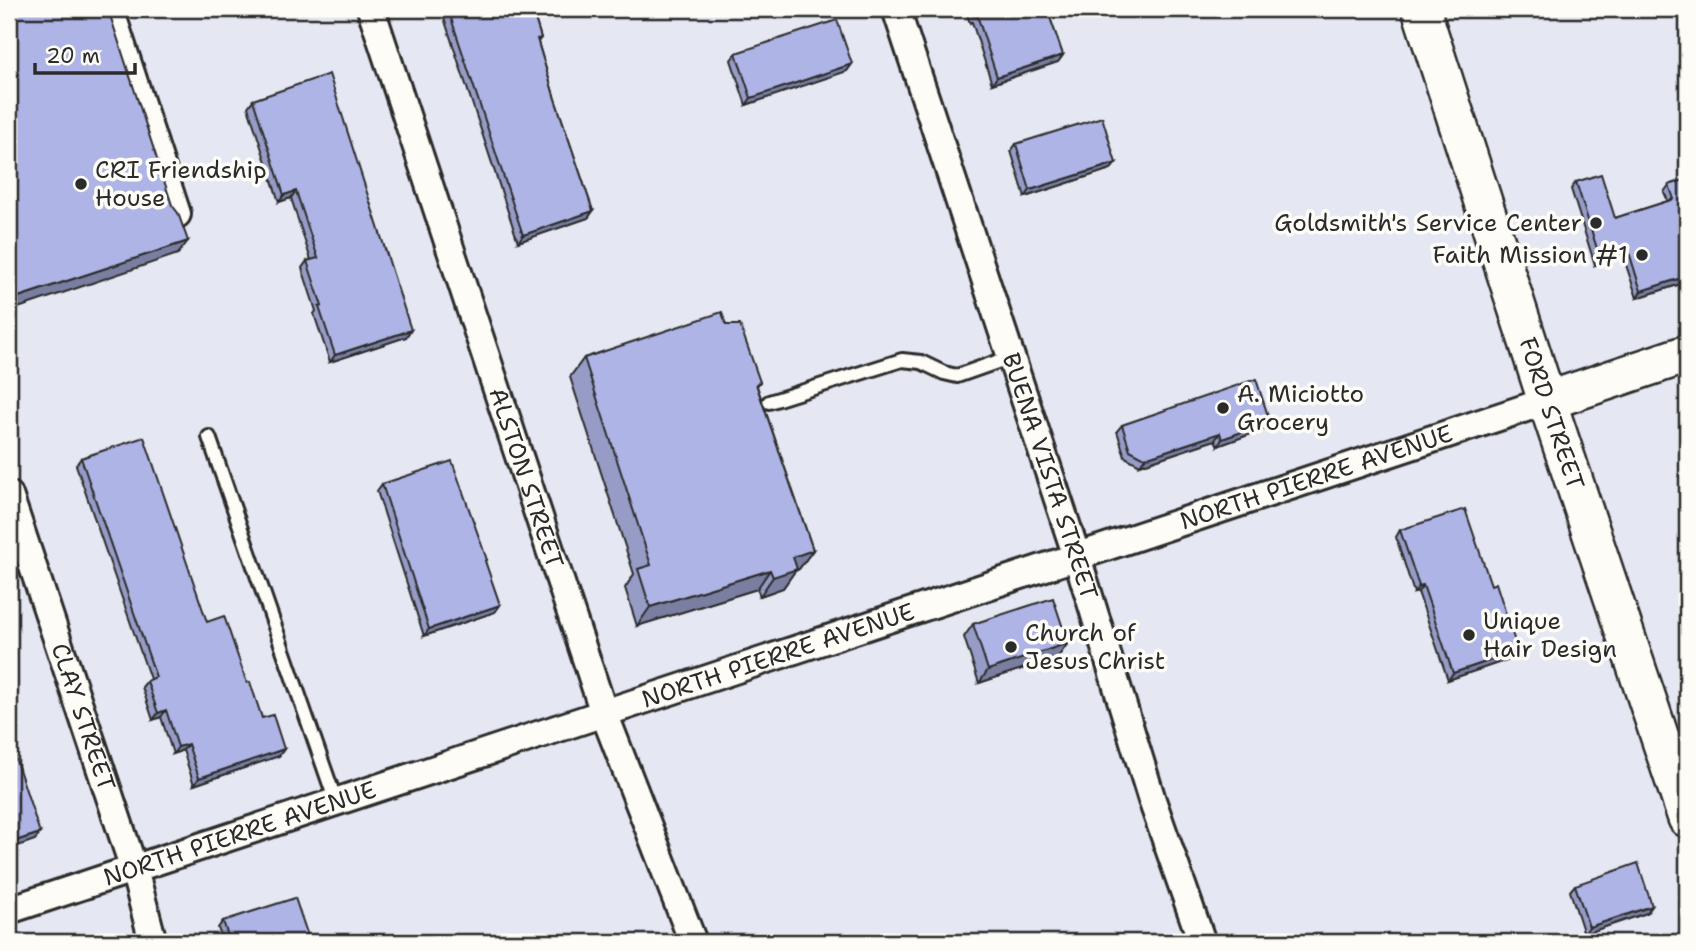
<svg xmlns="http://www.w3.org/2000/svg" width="1696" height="951" font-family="'Shantell Sans',sans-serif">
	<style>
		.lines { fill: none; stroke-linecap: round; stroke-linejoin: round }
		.lane-casing { stroke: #2b2b2b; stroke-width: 18 }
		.street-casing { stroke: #2b2b2b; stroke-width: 32 }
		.secondary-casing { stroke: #2b2b2b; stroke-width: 42 }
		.lane { stroke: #fdfcf7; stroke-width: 12 }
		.street { stroke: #fdfcf7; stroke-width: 26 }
		.secondary { stroke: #fdfcf7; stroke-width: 37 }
		.wall { fill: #969cc6; stroke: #2b2b2b; stroke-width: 2 }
		.shaded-wall { fill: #7a7fa1; stroke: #2b2b2b; stroke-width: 2 }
		.building { fill: #aeb5e6; stroke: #2b2b2b; stroke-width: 2 }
		.poi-dot { fill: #2b2b2b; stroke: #fdfcf7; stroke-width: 2.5 }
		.labels { text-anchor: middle; stroke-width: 7; stroke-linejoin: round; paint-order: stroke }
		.poi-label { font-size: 24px; fill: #2b2b2b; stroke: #fdfcf7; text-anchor: start }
		.street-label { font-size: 24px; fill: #2b2b2b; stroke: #fdfcf7 }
	</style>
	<rect width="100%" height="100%" fill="#e5e7f2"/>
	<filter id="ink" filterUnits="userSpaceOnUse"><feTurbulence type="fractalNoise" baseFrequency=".0143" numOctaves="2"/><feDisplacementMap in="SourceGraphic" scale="14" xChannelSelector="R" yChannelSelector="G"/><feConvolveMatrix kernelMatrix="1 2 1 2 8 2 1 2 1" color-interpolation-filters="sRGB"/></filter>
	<g filter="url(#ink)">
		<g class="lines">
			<g class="lane-casing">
				<path id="lane" d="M769,402L902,360L921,362L944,373L957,376L1011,357
					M209,437L336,802"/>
			</g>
			<g class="street-casing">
				<g id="street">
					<path d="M110,9L177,214"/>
					<path id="s1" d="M371,9L604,713L693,942"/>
					<path id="s2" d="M896,9L1077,557L1152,800L1202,942"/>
					<path id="s3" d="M9,495L134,869L153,942"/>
					<path id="s4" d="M9,910L1547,401"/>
				</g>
			</g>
			<g class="secondary-casing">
				<g id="secondary">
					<path id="s5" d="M1421,9L1547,401L1687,818"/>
					<path d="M1547,401L1687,354"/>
				</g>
			</g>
			<use href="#lane" class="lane"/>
			<use href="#street" class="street"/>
			<use href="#secondary" class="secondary"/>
		</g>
		<path class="wall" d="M441,9H532L541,38L538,42L555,99L593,211L588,218L518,242Z
			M965,9H1047L1063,55L1058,62L992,84L972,22L970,23Z
			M736,53L852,64L847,71L746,105L731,60Z
			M253,100L406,337L330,362L314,314L316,311L302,268L307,261L311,260L291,198L279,202L248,107Z
			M1016,144L1116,163L1111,169L1025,197L1011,151Z
			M1687,179V282L1637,298L1623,256L1595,265L1571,189L1576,182L1615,218L1668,201L1664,192L1669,185Z
			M726,325L760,382L757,386L813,550L799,569L795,571L783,588L760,596L757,589L637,626L625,588L634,574L570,377L584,358Z
			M1270,422L1265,429L1218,446L1215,440L1140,465L1125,457L1117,431L1122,425Z
			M81,458L207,622L247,683L262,718L284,749L279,756L194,785L183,750L173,754L161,717L153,720L142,687L147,681L150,679L76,465Z
			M382,484L487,560L485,563L500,605L495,612L424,636L377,491Z
			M1400,530L1491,585L1518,651L1513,658L1448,680L1418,592L1414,593L1396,537Z
			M973,624L1068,643L1058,657L979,683L964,637Z
			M1575,885L1652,906L1647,913L1584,934L1570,891Z
			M223,921L310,942H223L218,928Z"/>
		<path class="shaded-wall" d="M1063,55L1058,62L992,84L997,77Z
			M852,64L847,71L746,105L751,98Z
			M1116,163L1111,169L1025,197L1030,190Z
			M296,191L291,198L279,202L284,195Z
			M593,211L588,218L518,242L523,235Z
			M188,241L178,254L9,311V300Z
			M1628,249L1623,256L1595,265L1600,258Z
			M1687,276V282L1637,298L1641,291Z
			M411,330L406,337L330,362L335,355Z
			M1270,422L1265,429L1218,446L1222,439Z
			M1220,433L1215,440L1140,465L1145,458Z
			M813,550L799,569L795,571L783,588L760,596L773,577L793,557Z
			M770,570L757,589L637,626L650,607Z
			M1423,585L1418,592L1414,593L1419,586Z
			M500,605L495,612L424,636L429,629Z
			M1068,643L1058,657L979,683L988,670Z
			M1518,651L1513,658L1448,680L1453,673Z
			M166,710L161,717L153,720L158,713Z
			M188,744L183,750L173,754L178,747Z
			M284,749L279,756L194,785L199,778Z
			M40,833L35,840L9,849V843Z
			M1652,906L1647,913L1584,934L1589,927Z"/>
		<path class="building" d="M9,9H108L172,205L178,213L188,241L9,300Z
			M448,9H532L541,38L537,39L555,99L593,211L523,235Z
			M972,9H1047L1063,55L997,77L977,15L974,16Z
			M837,20L852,64L751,98L736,53Z
			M329,74L411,330L335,355L319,307L322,306L307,261L318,258L296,191L284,195L253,100Z
			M1102,117L1116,163L1030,190L1016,144Z
			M1601,174L1615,218L1674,199L1669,185L1687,179V276L1641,291L1628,249L1600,258L1576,182Z
			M722,312L726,325H740L760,382L756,384L813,550L793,557L797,569L773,577L770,570L650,607L638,569L651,565L584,358Z
			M1256,379L1270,422L1222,439L1220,433L1145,458L1130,450L1122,425Z
			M144,437L207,622L224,616L247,683L250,682L262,718L273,715L284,749L199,778L188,744L178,747L166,710L158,713L147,681L156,677L81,458Z
			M452,461L487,560L485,561L500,605L429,629L382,484Z
			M1465,509L1491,585L1496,583L1518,651L1453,673L1423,585L1419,586L1400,530Z
			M1053,598L1068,643L988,670L973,624Z
			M9,739L40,833L9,843Z
			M1638,863L1652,906L1589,927L1575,885Z
			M295,898L310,942H230L223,921Z"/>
	</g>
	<g class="poi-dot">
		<circle cx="81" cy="184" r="7"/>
		<circle cx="1596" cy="223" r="7"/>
		<circle cx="1642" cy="255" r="7"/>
		<circle cx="1223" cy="408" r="7"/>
		<circle cx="1469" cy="635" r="7"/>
		<circle cx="1011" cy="647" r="7"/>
	</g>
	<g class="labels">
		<g class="poi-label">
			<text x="95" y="178">CRI Friendship<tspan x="95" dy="28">House</tspan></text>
			<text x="1582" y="231" text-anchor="end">Goldsmith's Service Center</text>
			<text x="1628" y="263" text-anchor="end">Faith Mission #1</text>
			<text x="1237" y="402">A. Miciotto<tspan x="1237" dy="28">Grocery</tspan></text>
			<text x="1483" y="629">Unique<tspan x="1483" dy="28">Hair Design</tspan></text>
			<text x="1025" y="641">Church of<tspan x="1025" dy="28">Jesus Christ</tspan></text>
		</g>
		<g class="street-label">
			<text dy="8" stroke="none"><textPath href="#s5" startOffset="425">FORD STREET</textPath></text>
			<text dy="8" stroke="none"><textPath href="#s2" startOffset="492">BUENA VISTA STREET</textPath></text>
			<text dy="8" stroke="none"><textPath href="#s1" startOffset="494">ALSTON STREET</textPath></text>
			<text dy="8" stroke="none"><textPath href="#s4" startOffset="1377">NORTH PIERRE AVENUE</textPath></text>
			<text dy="8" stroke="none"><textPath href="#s4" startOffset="810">NORTH PIERRE AVENUE</textPath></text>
			<text dy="8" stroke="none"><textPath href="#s3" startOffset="234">CLAY STREET</textPath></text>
			<text dy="8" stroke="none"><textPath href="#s4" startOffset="243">NORTH PIERRE AVENUE</textPath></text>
		</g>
	</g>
	<rect width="1696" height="951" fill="none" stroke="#fdfcf7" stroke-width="35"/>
	<rect x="18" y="18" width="1661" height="916" fill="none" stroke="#2b2b2b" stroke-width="2.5" filter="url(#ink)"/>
	<path d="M35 63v10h100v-10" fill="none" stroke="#2b2b2b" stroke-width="3.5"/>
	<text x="46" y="63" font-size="21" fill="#2b2b2b" stroke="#fdfcf7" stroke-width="5" paint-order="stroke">20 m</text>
</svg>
